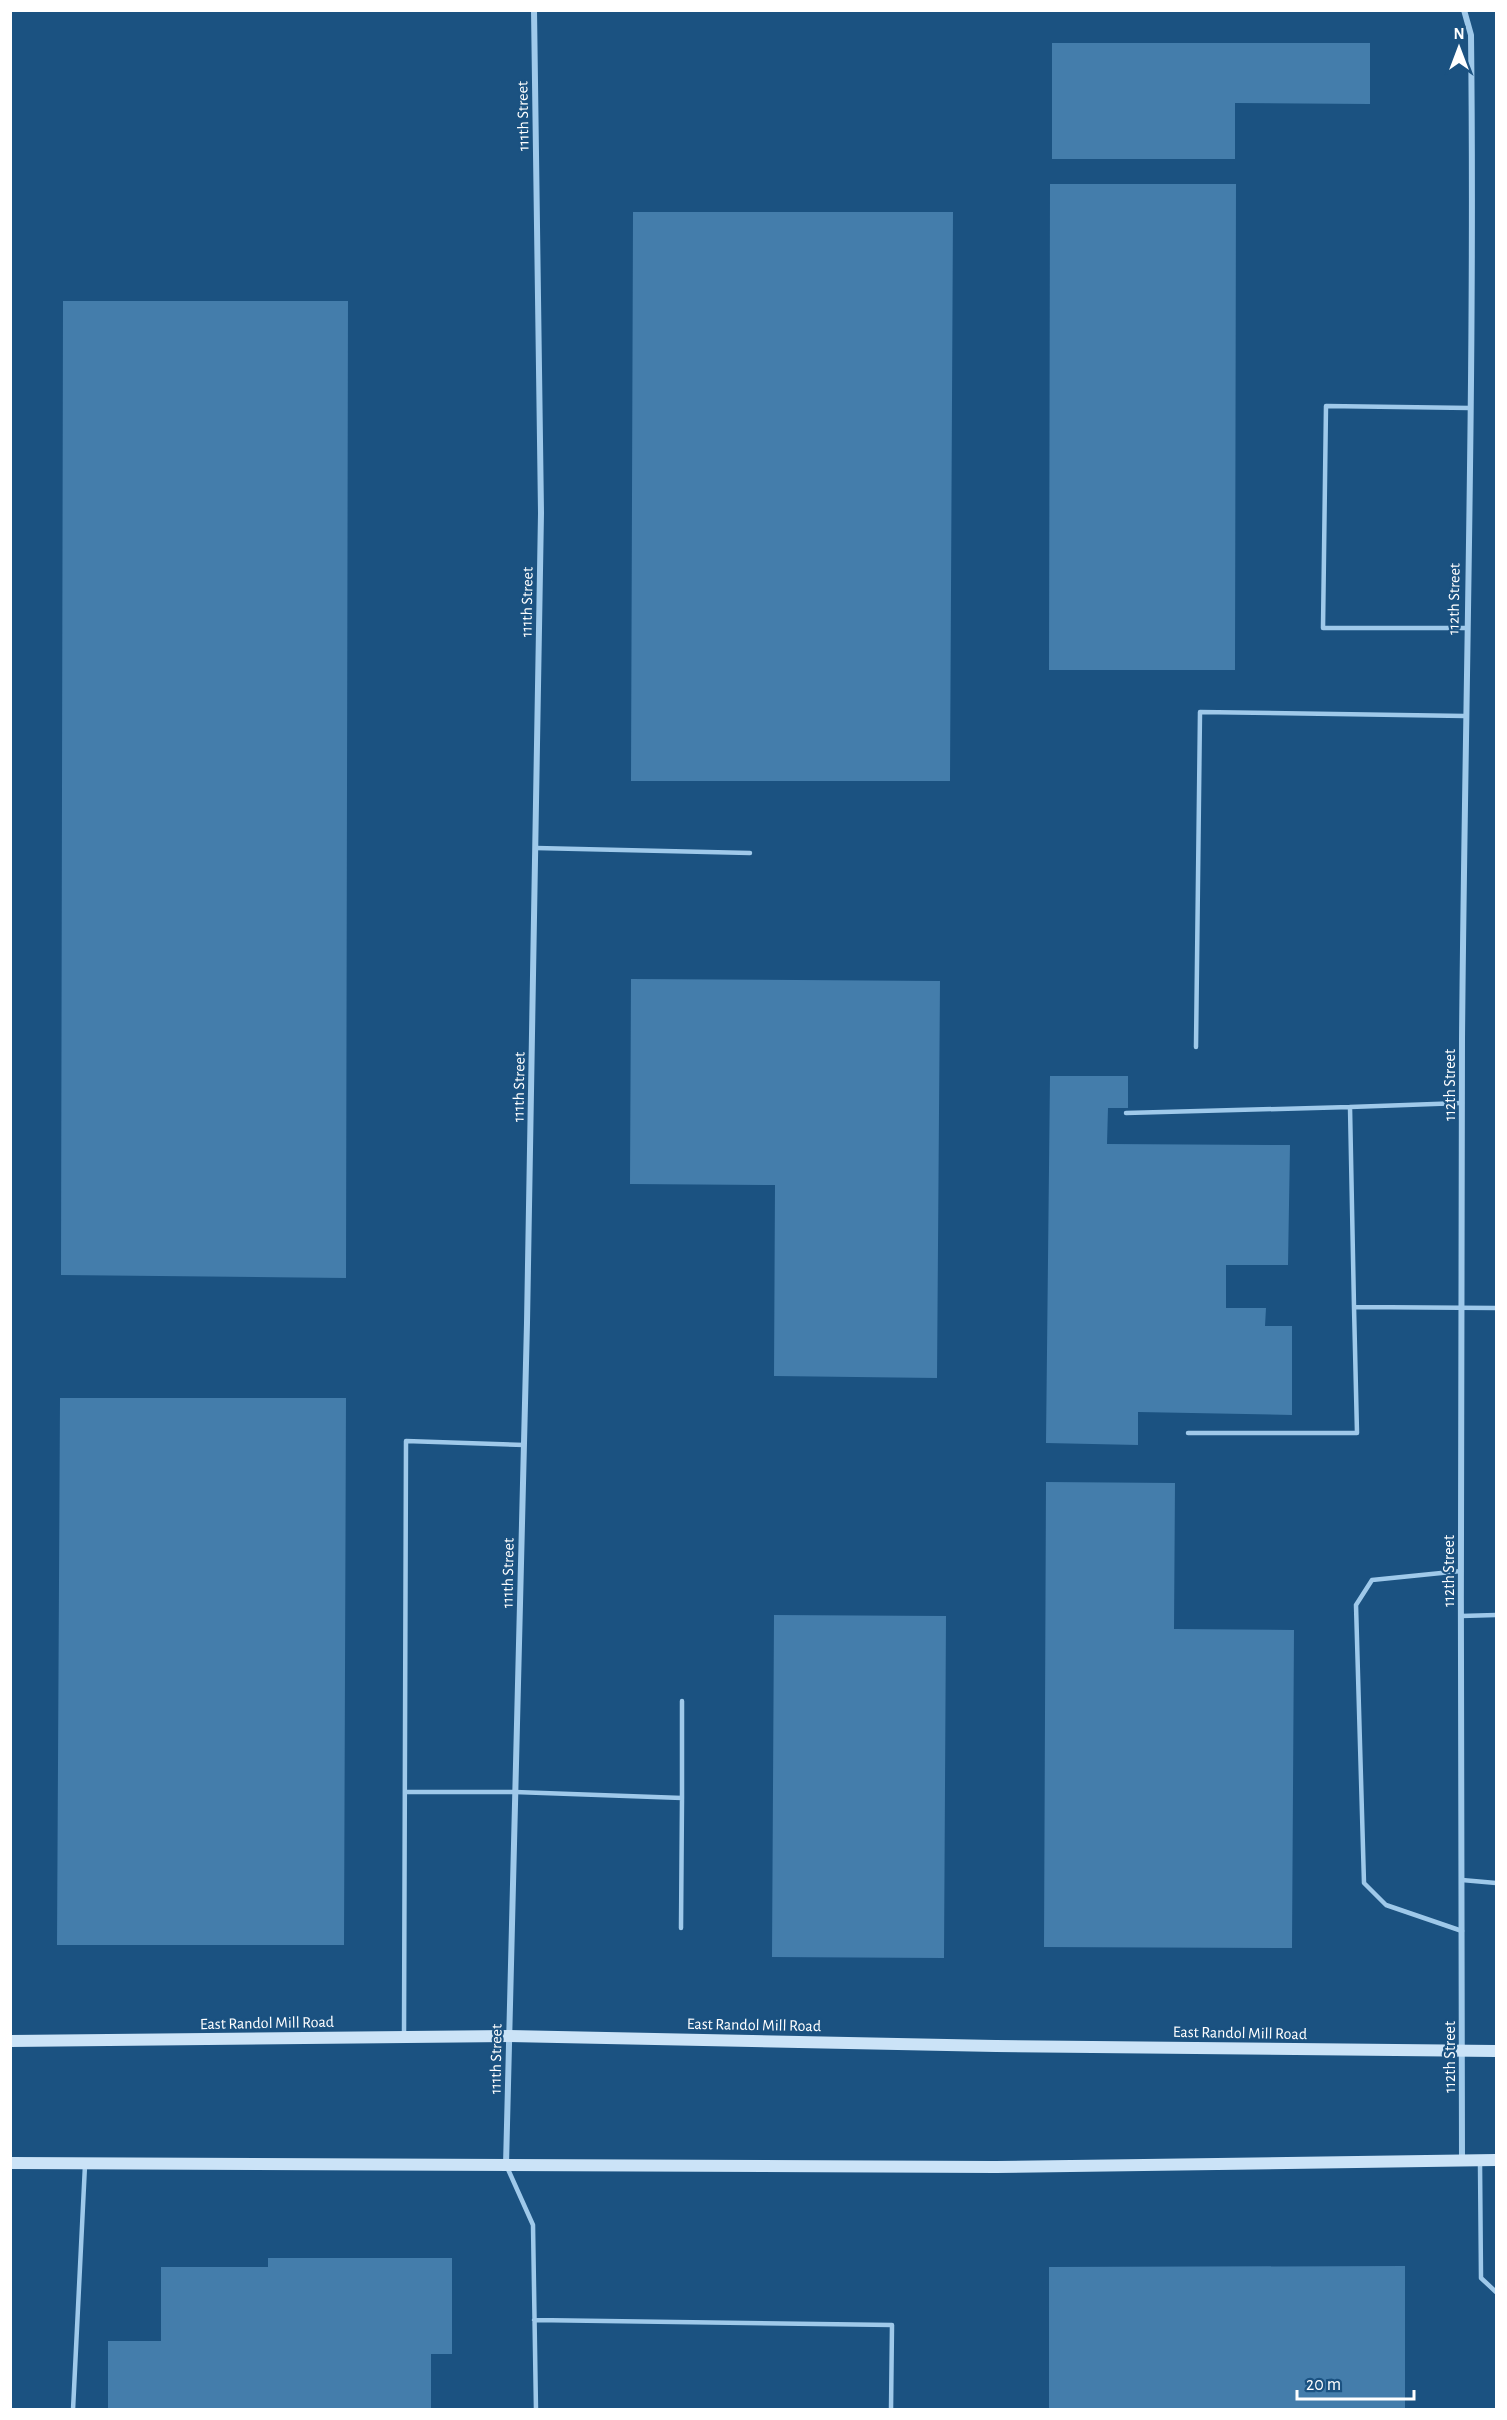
<svg xmlns="http://www.w3.org/2000/svg" width="1507" height="2420" font-family="'Alegreya Sans',sans-serif">
	<style>
		.building { fill: #447dab }
		.lines { fill: none; stroke-linecap: round; stroke-linejoin: round }
		.service { stroke: #9fc9ea; stroke-width: 4.5 }
		.minor { stroke: #9fc9ea; stroke-width: 6 }
		.secondary { stroke: #cbe3f7; stroke-width: 12 }
		.labels { text-anchor: middle; stroke-width: 4.5; stroke-linejoin: round; paint-order: stroke }
		.street-label { font-size: 16px; fill: #fff; stroke: #1b5281 }
	</style>
	<rect width="100%" height="100%" fill="#1b5281"/>
	<path class="building" d="M1052,43H1370V104L1235,103V159H1052Z
		M1050,184H1236L1235,670H1049Z
		M633,212H953L950,781H631Z
		M63,301H348L346,1278L61,1275Z
		M631,979L940,981L937,1378L774,1376L775,1185L630,1184Z
		M1050,1076H1128V1108H1108L1107,1144L1290,1145L1288,1265H1226V1308H1266L1265,1326H1292V1415L1138,1412V1445L1046,1443Z
		M60,1398H346L344,1945H57Z
		M1046,1482L1175,1483L1174,1629L1294,1630L1292,1948L1044,1947Z
		M774,1615L946,1616L944,1958L772,1957Z
		M268,2258H452V2354H431V2410H108V2341H161V2267H268Z
		M1405,2266V2410H1049V2267Z"/>
	<g class="lines">
		<path class="service" d="M1466,628H1323L1326,406L1470,408
			M536,848L750,853
			M1196,1047L1200,712L1465,716
			M1126,1113L1350,1107
			M1354,1307L1350,1107L1462,1103
			M1188,1433H1357L1354,1307L1496,1308
			M1461,1571L1372,1580L1356,1605L1364,1883L1386,1905L1462,1931
			M1461,1616L1496,1615
			M405,1792H515L682,1798V1701
			M1462,1880L1496,1883
			M681,1928L682,1798
			M404,2037L406,1441L524,1445
			M1480,2163L1481,2278L1496,2292
			M507,2167L533,2225L536,2410
			M534,2320L892,2325L891,2410
			M73,2410L85,2165"/>
		<path class="minor" d="M1462,2160C1462,1786 1459,1413 1462,1039C1465,704 1475,369 1471,35L1464,10
			M506,2165L527,1323L541,513L534,10"/>
		<path class="secondary" d="M10,2041L509,2036L996,2046L1496,2051
			M10,2163L996,2167L1496,2160"/>
	</g>
	<g class="labels">
		<g class="street-label">
			<text transform="translate(522 116) rotate(-91)" y="6">111th Street</text>
			<text transform="translate(1453 599) rotate(-89)" y="6">112th Street</text>
			<text transform="translate(526 602) rotate(-89)" y="6">111th Street</text>
			<text transform="translate(1449 1085) rotate(-90)" y="6">112th Street</text>
			<text transform="translate(518 1087) rotate(-89)" y="6">111th Street</text>
			<text transform="translate(1448 1571) rotate(-90)" y="6">112th Street</text>
			<text transform="translate(507 1573) rotate(-89)" y="6">111th Street</text>
			<text transform="translate(267 2022) rotate(-1)" y="6">East Randol Mill Road</text>
			<text transform="translate(754 2024) rotate(1)" y="6">East Randol Mill Road</text>
			<text transform="translate(1240 2032) rotate(1)" y="6">East Randol Mill Road</text>
			<text transform="translate(1449 2057) rotate(-90)" y="6">112th Street</text>
			<text transform="translate(495 2059) rotate(-89)" y="6">111th Street</text>
		</g>
	</g>
	<rect width="1507" height="2420" fill="none" stroke="#ffffff" stroke-width="24"/>
	<g transform="translate(1459 48)" stroke="#1b5281" stroke-width="4.5" paint-order="stroke">
	<path d="M0-4.5L10 22L0 15L-10 22Z" fill="#ffffff"/>
	<text y="-9" font-size="16" font-weight="bold" text-anchor="middle" fill="#ffffff">N</text>
	</g>
	<path d="M1297 2390v9h117v-9" fill="none" stroke="#ffffff" stroke-width="3"/>
	<text x="1306" y="2390" font-size="18" fill="#ffffff" stroke="#1b5281" stroke-width="4.5" paint-order="stroke">20 m</text>
</svg>
